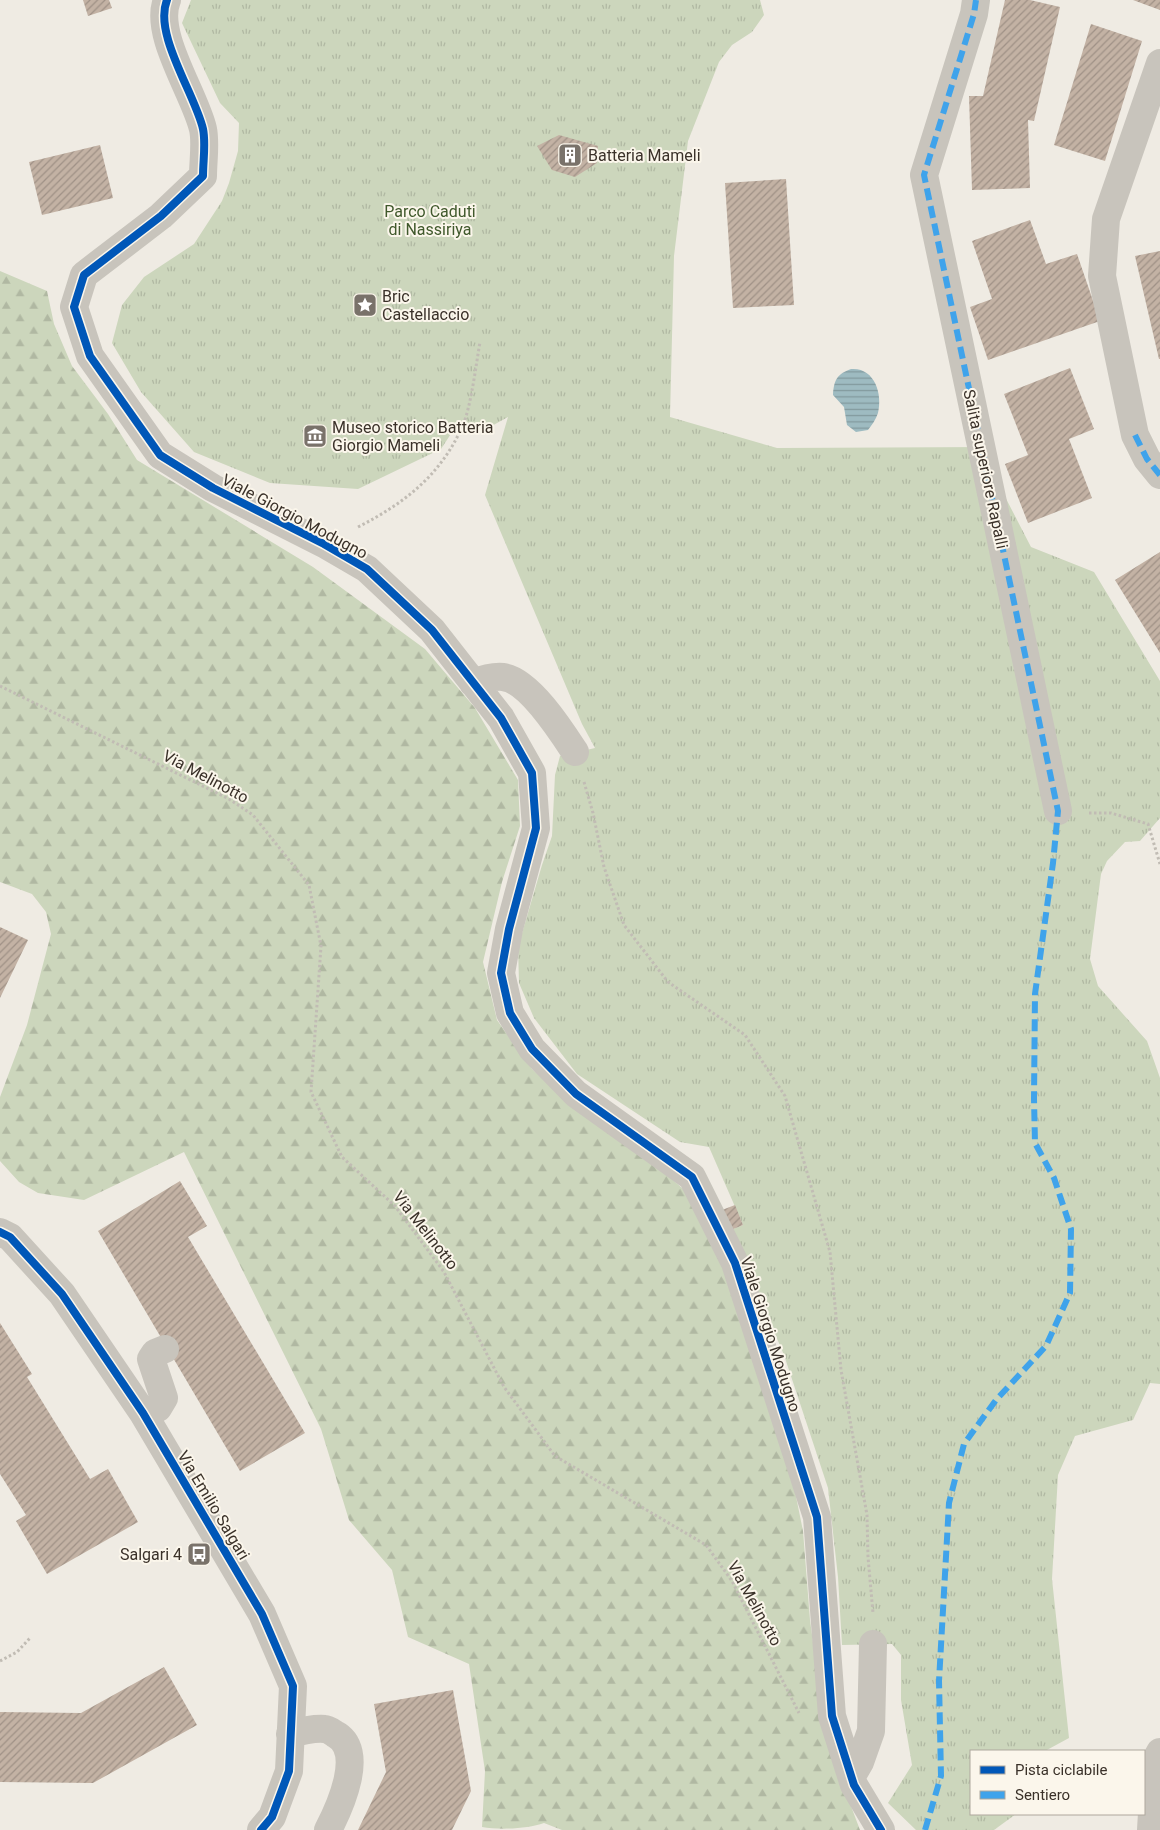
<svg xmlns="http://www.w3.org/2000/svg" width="1160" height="1830" font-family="Roboto,sans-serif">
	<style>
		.grass { fill: url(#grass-tufts) }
		.forest { fill: url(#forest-firs) }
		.water { fill: url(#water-rules) }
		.building { fill: url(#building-hatch) }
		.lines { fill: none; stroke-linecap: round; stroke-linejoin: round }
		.path { stroke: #c1bcb4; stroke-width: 3; stroke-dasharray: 2.5 2.5; stroke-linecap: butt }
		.minor { stroke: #c8c4bc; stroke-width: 28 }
		.quiet { stroke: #3fa3eb; stroke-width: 6; stroke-dasharray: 12 6; stroke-linecap: butt }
		.cycleway-casing { stroke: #fbf6eb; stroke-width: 11 }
		.cycleway { stroke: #0057b8; stroke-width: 8 }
		.labels { text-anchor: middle; stroke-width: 4; stroke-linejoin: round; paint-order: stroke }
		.poi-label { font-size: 16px; fill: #3a3129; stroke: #fbf6eb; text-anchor: start }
		.park-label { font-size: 16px; fill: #40592c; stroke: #fbf6eb }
		.street-label { font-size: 16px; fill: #3a3129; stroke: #fbf6eb }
	</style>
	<defs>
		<pattern id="grass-tufts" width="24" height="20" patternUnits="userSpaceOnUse" patternTransform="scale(1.25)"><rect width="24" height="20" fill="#ccd6bc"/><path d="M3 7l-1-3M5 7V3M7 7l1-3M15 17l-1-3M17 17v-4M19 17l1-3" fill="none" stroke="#b0b8a2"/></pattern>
		<pattern id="forest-firs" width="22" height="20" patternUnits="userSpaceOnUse" patternTransform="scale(1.25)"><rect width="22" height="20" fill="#ccd6bc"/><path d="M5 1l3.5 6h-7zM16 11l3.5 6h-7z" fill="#b0b8a2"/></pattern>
		<pattern id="water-rules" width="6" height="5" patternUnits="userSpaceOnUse" patternTransform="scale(1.25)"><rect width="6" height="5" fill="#9ebbc1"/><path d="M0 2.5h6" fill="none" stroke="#82999d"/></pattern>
		<pattern id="building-hatch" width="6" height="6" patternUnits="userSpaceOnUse" patternTransform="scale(1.25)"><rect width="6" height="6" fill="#c3b2a4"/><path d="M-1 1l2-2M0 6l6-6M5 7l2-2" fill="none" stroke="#9f9186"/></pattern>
	</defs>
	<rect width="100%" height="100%" fill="#efebe3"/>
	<path class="grass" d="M191,0H760L764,15L752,32L732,45L719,62L688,141L674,256L670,417L777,448L988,447L1000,487L1031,547L1094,572L1160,681V818L1140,841L1125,842L1107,861L1101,874L1090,959L1098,986L1147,1041L1160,1078V1384L1150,1383L1133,1420L1075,1436L1058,1475L1052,1579L1069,1738L1045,1751H971V1814H1016L994,1830H916L888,1803L912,1765L901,1700V1655L892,1644L842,1645L838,1577L828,1488L784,1355L731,1230L743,1225L709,1147L680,1142L577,1074L534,1018L519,983L518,947L542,865L552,836L555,775L560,756L595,748L582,724L485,495L508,417L488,428L458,423L441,449L358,489L270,483L194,452L141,392L112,343L122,305L144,277L194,244L222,201L229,183L238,151L239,123L220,103L182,23Z"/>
	<path class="forest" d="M0,271L47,291L54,324L72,366L108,414L137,460L313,567L425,649L475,708L518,780L520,826L502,882L483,962L497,1020L532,1069L570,1103L656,1165L690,1195L724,1259L789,1462L803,1531L810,1620L826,1740L860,1830H562L544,1823C527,1829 499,1830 482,1827L485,1771L469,1664L408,1637L392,1570L349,1520L321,1429L184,1152L84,1200L38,1193L19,1182L0,1161V1097L27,1025L51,934L46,912L32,894L0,882Z"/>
	<path class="water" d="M851,369C874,367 883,393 878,413C876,419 872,425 868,430L856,432L847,425L844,407L833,395C834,380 837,374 851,369Z"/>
	<path class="building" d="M83,0H109L112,8L88,16Z
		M1005,0H1030L1060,7L1034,121L1028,120L1030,188L972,190L969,96H983Z
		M1133,0H1160V10Z
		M1091,24L1142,41L1105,161L1054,145Z
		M559,135L598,146L597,163L575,177L552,170L537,146Z
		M100,145L113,198L42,215L29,162Z
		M786,179L794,305L733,308L725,183Z
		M1030,220L1046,264L1077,254L1100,321L988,360L970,307L992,299L972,241Z
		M1160,251V359H1159L1135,256Z
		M1070,368L1094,429L1069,439L1092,498L1028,523L1005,464L1028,455L1004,394Z
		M1160,552V653L1115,580Z
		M0,927L28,940L0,998Z
		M180,1181L207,1226L188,1237L305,1433L240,1471L98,1231Z
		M735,1205L743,1225L731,1230L722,1210Z
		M0,1323L32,1374L27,1377L90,1479L108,1469L138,1522L47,1574L16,1521L26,1515L0,1474Z
		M164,1667L197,1725L93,1783L0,1782V1712L81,1713Z
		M453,1690L471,1791L452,1830H358L386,1772L374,1704Z"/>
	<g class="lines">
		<path class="path" d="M358,527C405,503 441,475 463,425C471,406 476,365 480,342
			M0,686L229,799L253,815L309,885L321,946L311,1092L342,1157L395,1206L444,1272L504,1387L555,1456L706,1545L732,1581L799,1713
			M584,782L593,813L604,867L624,925L668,982L745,1035L785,1096L830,1252L841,1370L867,1515L868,1557L873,1613
			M1089,813H1111L1148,824L1160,864
			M0,1661L17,1652L31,1637"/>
		<path class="minor" d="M167,0C153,34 195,94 203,129C206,143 203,161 203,176L161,216L84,275L74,307L90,356L160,455L213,488L324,544L367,569L432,630L501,718L532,773L536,828L509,929L501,973L510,1013L532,1049L576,1094L692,1177L735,1263L817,1517L832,1716L854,1785L881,1830
			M976,0L974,14L924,175L1058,811
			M1160,63L1106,219L1102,276L1135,435L1147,459L1160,475
			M473,683C483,679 492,676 503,677C529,680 562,732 575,752
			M0,1232L10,1237L62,1294L143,1413L262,1614L293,1686L289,1771L272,1817L261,1830
			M143,1413L158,1408L164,1398L151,1359L155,1353L165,1349
			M290,1734C301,1731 313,1728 325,1729C328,1729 332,1732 335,1734C366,1750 340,1807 328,1830
			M852,1776L860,1762L871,1731L873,1644
			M1151,1830L1155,1761L1160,1752"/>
		<path class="quiet" d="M1135,435L1147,459L1160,475
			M925,1830L941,1776L939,1681L949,1503L964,1444L996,1400L1046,1346L1070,1293L1071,1229L1054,1178L1035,1143L1034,1099L1035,994L1053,863L1058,811L924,175L974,14L976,0"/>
		<g class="cycleway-casing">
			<path id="cycleway" d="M167,0C153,34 195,94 203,129C206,143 203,161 203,176L161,216L84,275L74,307L90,356L160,455L213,488L324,544L367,569L432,630L501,718L532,773L536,828L509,929L501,973L510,1013L532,1049L576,1094L692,1177L735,1263L817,1517L832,1716L854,1785L881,1830
				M0,1232L10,1237L62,1294L143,1413L262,1614L293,1686L289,1771L272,1817L261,1830"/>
		</g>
		<use href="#cycleway" class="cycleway"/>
	</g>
	<defs>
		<g id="building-square" transform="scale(1.25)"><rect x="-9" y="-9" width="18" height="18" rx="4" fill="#79726a" stroke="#fbf6eb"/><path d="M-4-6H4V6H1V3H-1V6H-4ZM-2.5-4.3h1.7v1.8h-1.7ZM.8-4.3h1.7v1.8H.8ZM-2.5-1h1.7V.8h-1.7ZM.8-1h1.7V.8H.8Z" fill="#fff"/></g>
		<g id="sight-square" transform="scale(1.25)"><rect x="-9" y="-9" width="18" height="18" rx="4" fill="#79726a" stroke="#fbf6eb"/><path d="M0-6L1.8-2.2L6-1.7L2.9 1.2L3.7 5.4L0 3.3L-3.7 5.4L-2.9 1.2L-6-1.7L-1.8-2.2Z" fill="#fff"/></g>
		<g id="museum-square" transform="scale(1.25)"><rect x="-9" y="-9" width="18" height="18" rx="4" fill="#79726a" stroke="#fbf6eb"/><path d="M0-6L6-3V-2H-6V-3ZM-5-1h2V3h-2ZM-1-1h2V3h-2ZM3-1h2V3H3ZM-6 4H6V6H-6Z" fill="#fff"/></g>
		<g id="bus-square" transform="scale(1.25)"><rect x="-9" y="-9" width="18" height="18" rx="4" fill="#79726a" stroke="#fbf6eb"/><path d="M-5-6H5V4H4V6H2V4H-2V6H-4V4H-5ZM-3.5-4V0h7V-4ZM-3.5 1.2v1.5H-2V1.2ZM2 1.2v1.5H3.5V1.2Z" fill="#fff"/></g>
	</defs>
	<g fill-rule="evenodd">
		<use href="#building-square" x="570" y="155"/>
		<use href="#sight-square" x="365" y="305"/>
		<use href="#museum-square" x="315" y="436"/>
		<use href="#bus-square" x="199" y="1554"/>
	</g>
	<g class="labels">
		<g class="poi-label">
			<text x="588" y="161">Batteria Mameli</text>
			<text x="382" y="302">Bric<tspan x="382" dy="18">Castellaccio</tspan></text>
			<text x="332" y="433">Museo storico Batteria<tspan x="332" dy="18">Giorgio Mameli</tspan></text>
			<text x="182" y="1560" text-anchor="end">Salgari 4</text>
		</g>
		<g class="park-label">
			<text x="430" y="217">Parco Caduti<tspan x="430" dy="18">di Nassiriya</tspan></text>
		</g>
		<g class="street-label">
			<text transform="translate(986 469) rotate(78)" y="6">Salita superiore Rapalli</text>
			<text transform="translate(295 516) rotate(28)" y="6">Viale Giorgio Modugno</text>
			<text transform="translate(206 776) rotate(28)" y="6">Via Melinotto</text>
			<text transform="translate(426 1230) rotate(52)" y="6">Via Melinotto</text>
			<text transform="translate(771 1334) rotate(72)" y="6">Viale Giorgio Modugno</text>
			<text transform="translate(214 1505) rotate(59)" y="6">Via Emilio Salgari</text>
			<text transform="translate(755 1603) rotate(61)" y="6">Via Melinotto</text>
		</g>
	</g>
	<rect x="970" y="1750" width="175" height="65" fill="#fbf6eb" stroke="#aea79d"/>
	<rect x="980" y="1766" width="25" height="8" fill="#0057b8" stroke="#aea79d"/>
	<text x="1015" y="1775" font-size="15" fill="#3a3129">Pista ciclabile</text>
	<rect x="980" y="1791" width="25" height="8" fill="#3fa3eb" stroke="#aea79d"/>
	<text x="1015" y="1800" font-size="15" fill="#3a3129">Sentiero</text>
</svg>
